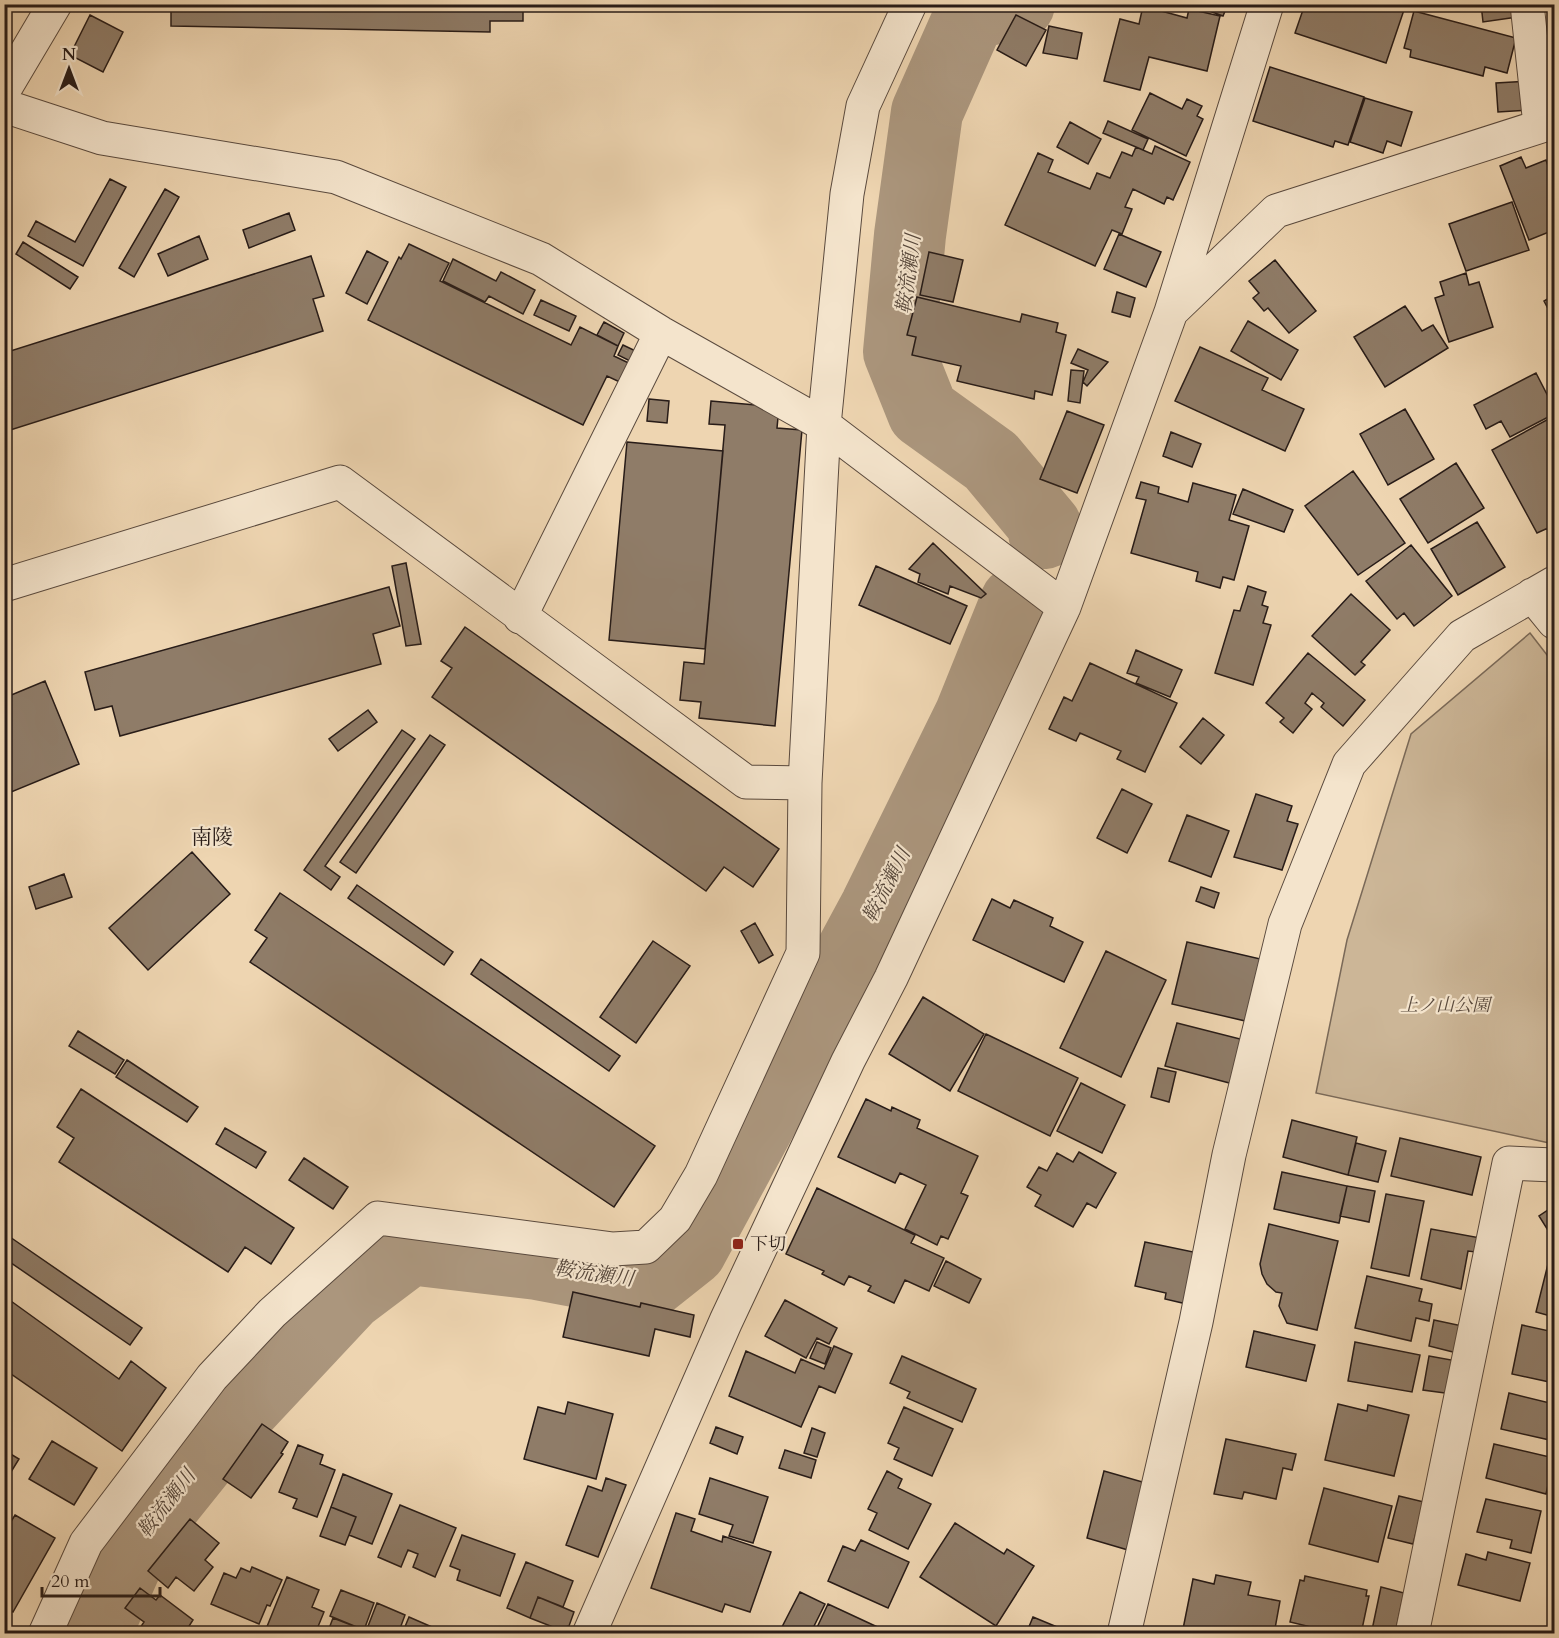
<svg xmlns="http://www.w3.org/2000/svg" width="1559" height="1638" font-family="Cardo,'Noto Serif JP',serif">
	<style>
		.green { fill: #ccb697; stroke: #7a6958; stroke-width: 1.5 }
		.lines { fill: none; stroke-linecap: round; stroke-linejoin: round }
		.river { stroke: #ab967d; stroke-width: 72 }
		.building { fill: #8f7c68; stroke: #281c18; stroke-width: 1.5 }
		.minor-casing { stroke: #5a4a3e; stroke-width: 35 }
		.minor { stroke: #f4e4cc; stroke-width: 33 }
		.poi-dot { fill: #8f2418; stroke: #f4e4cc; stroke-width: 2 }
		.labels { text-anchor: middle; stroke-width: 4.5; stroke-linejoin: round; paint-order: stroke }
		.park-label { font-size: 18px; font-style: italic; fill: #594a3e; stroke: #f4e4cc }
		.poi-label { font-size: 18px; fill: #281c18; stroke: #f4e4cc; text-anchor: start }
		.water-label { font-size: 20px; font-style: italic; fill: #56473b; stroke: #f4e4cc }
		.quarter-label { font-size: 21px; fill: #281c18; stroke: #f4e4cc }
	</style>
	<rect width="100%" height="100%" fill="#eed5b1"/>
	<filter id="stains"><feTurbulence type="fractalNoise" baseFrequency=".00333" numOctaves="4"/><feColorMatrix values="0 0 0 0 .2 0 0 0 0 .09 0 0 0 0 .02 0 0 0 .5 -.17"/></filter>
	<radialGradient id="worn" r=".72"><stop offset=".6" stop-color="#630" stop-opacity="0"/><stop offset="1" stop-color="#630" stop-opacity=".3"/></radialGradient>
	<path class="green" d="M1530,633L1554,664V1144L1316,1093L1347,940L1411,734Z"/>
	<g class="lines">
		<path class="river" d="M1019,4L971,13L927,112L910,235L899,352L923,412L991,461L1046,527L1044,533
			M95,1634L138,1537L232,1420L349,1295L410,1249L538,1264L618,1279L652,1281L691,1250L876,907L970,716L1016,602"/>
	</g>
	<path class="building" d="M171,4H523V21H490V32L171,26Z
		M1202,4H1228L1223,16L1201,8Z
		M1305,4H1406L1386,63L1295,33Z
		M1481,4H1522L1524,16L1483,22Z
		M1143,6L1187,18L1189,9L1220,16L1207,71L1149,57L1140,90L1104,81L1120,19L1139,24Z
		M1414,11L1516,38L1507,73L1485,67L1483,76L1410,57L1411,50L1404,48Z
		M90,15L123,32L103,72L70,55Z
		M1016,15L1046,30L1026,66L997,50Z
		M1049,26L1082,33L1077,59L1043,53Z
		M1270,67L1364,97L1348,145L1335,141L1333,147L1253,121Z
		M1529,81L1531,110L1498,112L1496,83Z
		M1150,93L1182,109L1187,99L1202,106L1197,116L1203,119L1186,156L1132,130Z
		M1365,98L1412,112L1401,146L1387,141L1383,153L1350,142Z
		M1108,121L1148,139L1143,150L1103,133Z
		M1070,122L1101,139L1088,164L1057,147Z
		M1155,146L1190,162L1173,200L1167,197L1164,204L1133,189L1125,207L1132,209L1122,234L1112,230L1095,266L1005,225L1038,153L1053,160L1048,172L1090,189L1097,173L1110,178L1122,152L1132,156L1136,147L1152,154Z
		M1521,157L1526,168L1546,160L1554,183V230L1529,240L1500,166Z
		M110,179L126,187L83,266L28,236L36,221L75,242Z
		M165,189L179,197L134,277L119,268Z
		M1512,202L1529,250L1466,271L1449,224Z
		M289,213L295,230L249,248L243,230Z
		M1119,234L1161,252L1146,287L1104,269Z
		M199,236L208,259L168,276L158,254Z
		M23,242L78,277L70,289L16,254Z
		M409,244L449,263L440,281L571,345L580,327L618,346L614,356L633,365L624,384L607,376L583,425L368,320L399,257L401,259Z
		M367,251L388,262L367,304L346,293Z
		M929,252L963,260L953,302L920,295Z
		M311,256L324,296L313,299L323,331L4,432V353Z
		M453,259L496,281L501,272L535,290L523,314L489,296L485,302L443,281Z
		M1275,260L1316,311L1289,333L1268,308L1264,311L1253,298L1259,293L1249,281Z
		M1466,273L1469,285L1479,282L1493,327L1449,342L1435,298L1444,295L1440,282Z
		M1117,292L1135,298L1130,317L1112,312Z
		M1554,295V320L1544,301Z
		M917,297L1020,322L1022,314L1058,323L1056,332L1066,335L1052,395L1035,391L1034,399L957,381L961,366L912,355L916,337L907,335Z
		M541,300L576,316L569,331L534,315Z
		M1405,306L1422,331L1433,325L1448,348L1385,387L1354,337Z
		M1248,321L1298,350L1281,380L1231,351Z
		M604,322L624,333L618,346L597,335Z
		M623,345L642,354L636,364L618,355Z
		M1200,347L1268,378L1262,390L1304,409L1285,451L1175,401Z
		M1078,349L1108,362L1087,386L1083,382L1088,370L1071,363Z
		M1071,370L1084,371L1080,403L1068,401Z
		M1536,373L1554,408V414L1510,437L1501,421L1486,429L1474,405Z
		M649,399L669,401L667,423L647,421Z
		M711,401L779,407L777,428L802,430L775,726L699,718L701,702L680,700L684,662L704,664L725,425L709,424Z
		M1405,409L1434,459L1388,485L1360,434Z
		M1067,411L1104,425L1077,493L1040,479Z
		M1554,416V539L1548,528L1537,533L1492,450Z
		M1171,432L1201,444L1192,467L1163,456Z
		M627,442L723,451L705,649L609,640Z
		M1456,463L1484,508L1428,543L1400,499Z
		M1353,471L1405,543L1358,575L1305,506Z
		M1141,482L1159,487L1158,493L1188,502L1193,483L1236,495L1229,520L1249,526L1234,580L1223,577L1220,588L1196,581L1198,572L1131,553L1146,500L1136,498Z
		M1243,489L1293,510L1284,532L1233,514Z
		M1477,522L1505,567L1458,595L1431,549Z
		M933,543L986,594L981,598L950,586L948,594L918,582L920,574L909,569Z
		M1411,545L1452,596L1414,626L1404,613L1397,619L1366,581Z
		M406,563L421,644L406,646L392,566Z
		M876,566L967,606L950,644L859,605Z
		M1248,586L1266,592L1262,605L1268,607L1263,623L1271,625L1253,685L1215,673L1234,610L1240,611Z
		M389,587L400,626L373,634L381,664L120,736L112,706L95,710L85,672Z
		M1351,594L1390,630L1361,662L1365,665L1355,675L1312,636Z
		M465,627L779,849L753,887L724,867L706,891L432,697L452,668L441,661Z
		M1136,650L1182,670L1170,697L1136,683L1139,677L1127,673Z
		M1308,653L1365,700L1343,726L1321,707L1324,703L1312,693L1305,703L1312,709L1293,733L1280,722L1284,718L1266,703Z
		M1090,663L1177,703L1145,772L1117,759L1121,751L1080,733L1076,741L1049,729L1064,697L1072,701Z
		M45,681L79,764L4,795V698Z
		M368,710L377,722L338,751L329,739Z
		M1203,718L1224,735L1201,764L1180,747Z
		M402,730L415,739L325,866L340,877L331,890L304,870Z
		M430,735L445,745L356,873L340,862Z
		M1122,789L1152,804L1127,853L1097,838Z
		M1256,794L1292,806L1287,821L1298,824L1282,870L1234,857Z
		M1187,815L1229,831L1211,877L1169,861Z
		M192,852L230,894L148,970L109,928Z
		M64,874L72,897L36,909L29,887Z
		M357,885L453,952L444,965L348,898Z
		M1201,887L1219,893L1214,908L1196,901Z
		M280,893L655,1146L614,1207L250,962L267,938L255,930Z
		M992,899L1010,908L1014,900L1053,918L1050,926L1083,942L1064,982L973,940Z
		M755,923L773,955L759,963L741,931Z
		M653,941L690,966L636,1043L600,1017Z
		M1187,942L1269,961L1254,1023L1172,1004Z
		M1106,951L1166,980L1121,1077L1060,1048Z
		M481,959L620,1056L609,1071L471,974Z
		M923,997L984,1034L950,1091L889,1054Z
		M1177,1023L1248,1041L1237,1085L1165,1066Z
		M78,1031L124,1060L115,1074L69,1046Z
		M986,1034L1078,1078L1050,1136L958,1091Z
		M127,1060L198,1107L187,1122L116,1077Z
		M1158,1068L1176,1072L1169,1102L1151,1097Z
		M1081,1083L1125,1105L1102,1153L1057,1131Z
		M81,1089L294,1228L271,1264L245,1247L228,1272L59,1162L74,1138L57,1127Z
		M866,1099L891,1111L892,1107L920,1120L917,1128L978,1156L961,1193L968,1196L948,1239L941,1236L937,1245L905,1229L926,1185L900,1173L895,1183L838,1157Z
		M1292,1120L1357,1137L1348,1175L1283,1157Z
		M225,1128L266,1152L256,1168L216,1144Z
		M1400,1138L1481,1157L1472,1195L1391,1176Z
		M1356,1143L1386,1151L1378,1182L1348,1175Z
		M1079,1152L1116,1173L1096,1208L1087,1203L1073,1227L1035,1206L1041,1195L1027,1187L1039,1167L1047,1171L1057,1153L1073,1162Z
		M304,1158L348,1187L333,1209L289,1180Z
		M1282,1172L1347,1186L1339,1223L1274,1209Z
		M1347,1186L1375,1191L1369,1222L1340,1216Z
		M817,1188L915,1235L911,1243L944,1258L929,1291L905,1280L894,1303L868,1291L871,1286L849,1276L844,1285L822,1274L824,1271L786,1254Z
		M1386,1194L1424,1201L1409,1276L1371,1268Z
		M1554,1206V1240L1539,1216Z
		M1269,1224L1338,1241L1317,1330L1287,1323L1279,1306L1282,1293L1276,1292L1267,1284L1262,1274L1260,1264Z
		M1431,1229L1486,1239L1483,1253L1468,1251L1461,1289L1421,1279Z
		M10,1237L142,1328L130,1345L4,1258V1246Z
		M1145,1242L1203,1254L1191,1305L1165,1299L1166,1293L1135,1286Z
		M1549,1260L1554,1262V1317L1536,1312Z
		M946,1261L981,1279L969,1303L934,1286Z
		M1367,1276L1422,1289L1419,1301L1432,1304L1429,1321L1416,1318L1411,1341L1355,1328Z
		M573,1292L640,1307L641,1303L694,1315L690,1337L655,1329L649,1356L563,1337Z
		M4,1296L119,1379L131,1361L166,1388L122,1451L4,1369Z
		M785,1300L837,1328L829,1344L817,1338L806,1358L765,1336Z
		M1434,1320L1467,1327L1461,1354L1429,1346Z
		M1522,1325L1554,1332V1383L1512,1374Z
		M1254,1331L1315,1345L1306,1381L1246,1367Z
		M817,1342L831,1348L825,1364L810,1358Z
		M1355,1342L1420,1355L1412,1392L1348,1381Z
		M834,1346L852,1354L835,1393L819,1386L801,1427L729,1396L746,1351L795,1373L801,1359L824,1369Z
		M902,1356L976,1389L962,1422L907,1398L910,1392L890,1383Z
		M1429,1356L1457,1361L1452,1394L1423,1390Z
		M1509,1393L1554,1404V1441L1501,1429Z
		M568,1402L613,1414L596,1479L524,1459L538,1407L565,1414Z
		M1338,1404L1367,1411L1368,1405L1409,1415L1394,1476L1325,1460Z
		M904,1407L953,1429L932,1476L894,1459L899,1448L888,1443Z
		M262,1424L288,1442L281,1453L283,1454L251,1498L223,1479Z
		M716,1427L743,1437L737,1454L710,1443Z
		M812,1428L825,1433L817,1457L804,1453Z
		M1226,1439L1296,1454L1292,1470L1283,1468L1276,1499L1244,1492L1242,1499L1214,1494Z
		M52,1441L97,1468L74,1505L29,1479Z
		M1494,1444L1554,1458L1546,1494L1486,1478Z
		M298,1445L323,1455L320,1464L335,1470L317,1517L293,1508L297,1499L279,1492Z
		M4,1450L19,1459L11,1472L4,1468Z
		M785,1450L816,1460L811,1478L779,1468Z
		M887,1471L902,1479L898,1488L931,1504L908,1549L869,1530L877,1513L868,1509Z
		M1104,1471L1146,1483L1128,1550L1087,1538Z
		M343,1474L392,1494L372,1544L349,1535L356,1517L331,1507Z
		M606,1478L626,1485L598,1557L566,1545L588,1486L602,1491Z
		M710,1478L768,1497L753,1543L729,1536L733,1525L699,1514Z
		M1324,1488L1392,1506L1378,1562L1309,1544Z
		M1399,1496L1424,1502L1413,1544L1388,1538Z
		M1486,1499L1541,1511L1531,1553L1510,1548L1512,1540L1477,1532Z
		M400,1505L456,1528L435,1577L413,1567L418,1554L408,1550L401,1567L378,1557Z
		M331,1507L356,1517L345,1545L320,1536Z
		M1554,1509V1535L1548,1532Z
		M676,1513L695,1519L691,1531L722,1542L723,1536L771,1552L750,1612L725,1604L722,1612L651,1588Z
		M15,1515L55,1538L13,1612L4,1607V1533Z
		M190,1519L219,1543L205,1560L213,1567L194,1591L176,1577L168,1588L148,1571Z
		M955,1523L1004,1554L1007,1549L1034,1566L996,1626L920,1577Z
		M462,1535L515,1554L500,1596L457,1580L460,1570L450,1566Z
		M861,1540L909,1562L888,1608L828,1581L843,1546L855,1551Z
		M1488,1552L1530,1563L1520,1601L1458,1585L1466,1554L1486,1560Z
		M526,1562L573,1581L563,1607L538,1597L530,1618L507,1608Z
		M252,1567L282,1580L270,1606L267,1605L259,1624L211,1604L224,1573L236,1578L241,1568L250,1572Z
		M1216,1575L1251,1582L1248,1595L1280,1601L1274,1634H1182L1193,1579L1214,1584Z
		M1305,1576L1367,1590L1366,1596H1369L1361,1634H1340L1290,1622L1300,1580L1304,1581Z
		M287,1577L319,1590L312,1607L324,1612L315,1634H264Z
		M1381,1587L1404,1593L1395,1634L1372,1630Z
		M140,1588L156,1600L160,1595L193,1620L184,1634H148L140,1628L144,1622L125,1608Z
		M341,1590L374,1603L364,1630L330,1616Z
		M800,1592L825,1604L810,1634H796L782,1627Z
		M538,1597L574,1612L569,1626L558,1629L530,1618Z
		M377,1603L405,1615L398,1634H365Z
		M828,1604L886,1631L885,1634H814Z
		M409,1617L448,1634H402Z
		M1033,1617L1074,1634H1026Z
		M333,1618L359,1628L358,1634H327Z"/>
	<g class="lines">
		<g class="minor-casing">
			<path id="minor" d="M1527,4L1540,125
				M4,90L55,4
				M4,106L102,138L336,177L541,259L661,333L824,425L1064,607
				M1173,310L1276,211L1554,122
				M4,585L340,482L746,782L805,783
				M1532,595L1554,622
				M520,617L661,333
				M45,1634L86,1543L212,1377L272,1313L378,1218L613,1249L646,1247L675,1219L701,1175L803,953L805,783L824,425L847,194L863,106L910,4
				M589,1634L726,1321L848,1061L891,978L1064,607L1171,312L1267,4
				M1124,1634L1196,1322L1229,1155L1285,924L1349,764L1462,636L1554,583
				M1412,1634L1509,1163L1554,1165"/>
		</g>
		<use href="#minor" class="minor"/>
	</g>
	<rect class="poi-dot" x="732" y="1238" width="12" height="12" rx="3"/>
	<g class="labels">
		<g class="park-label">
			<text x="1445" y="1011">上ノ山公園</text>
		</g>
		<g class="poi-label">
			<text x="750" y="1250">下切</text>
		</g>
		<g class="water-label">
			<text transform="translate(908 274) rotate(-83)" y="7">鞍流瀬川</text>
			<text transform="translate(886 885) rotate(-63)" y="7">鞍流瀬川</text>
			<text transform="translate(594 1273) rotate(8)" y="7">鞍流瀬川</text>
			<text transform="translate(166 1503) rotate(-52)" y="7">鞍流瀬川</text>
		</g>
		<g class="quarter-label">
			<text x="212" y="844">南陵</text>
		</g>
	</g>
	<rect width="1559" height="1638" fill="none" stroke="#eed5b1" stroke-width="24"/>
	<rect x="6" y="6" width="1547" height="1626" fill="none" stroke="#281c18" stroke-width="3"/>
	<rect x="12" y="12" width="1535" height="1614" fill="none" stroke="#281c18" stroke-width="1.5"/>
	<g transform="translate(69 69)" stroke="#f4e4cc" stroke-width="4.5" paint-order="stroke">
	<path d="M0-4.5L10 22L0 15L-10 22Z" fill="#281c18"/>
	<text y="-9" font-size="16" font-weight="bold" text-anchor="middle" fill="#281c18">N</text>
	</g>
	<path d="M42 1587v9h118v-9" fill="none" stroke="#281c18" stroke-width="3"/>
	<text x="51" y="1587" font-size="18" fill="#281c18" stroke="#f4e4cc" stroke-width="4.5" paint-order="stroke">20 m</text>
	<rect width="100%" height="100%" filter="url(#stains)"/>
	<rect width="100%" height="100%" fill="url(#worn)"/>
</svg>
